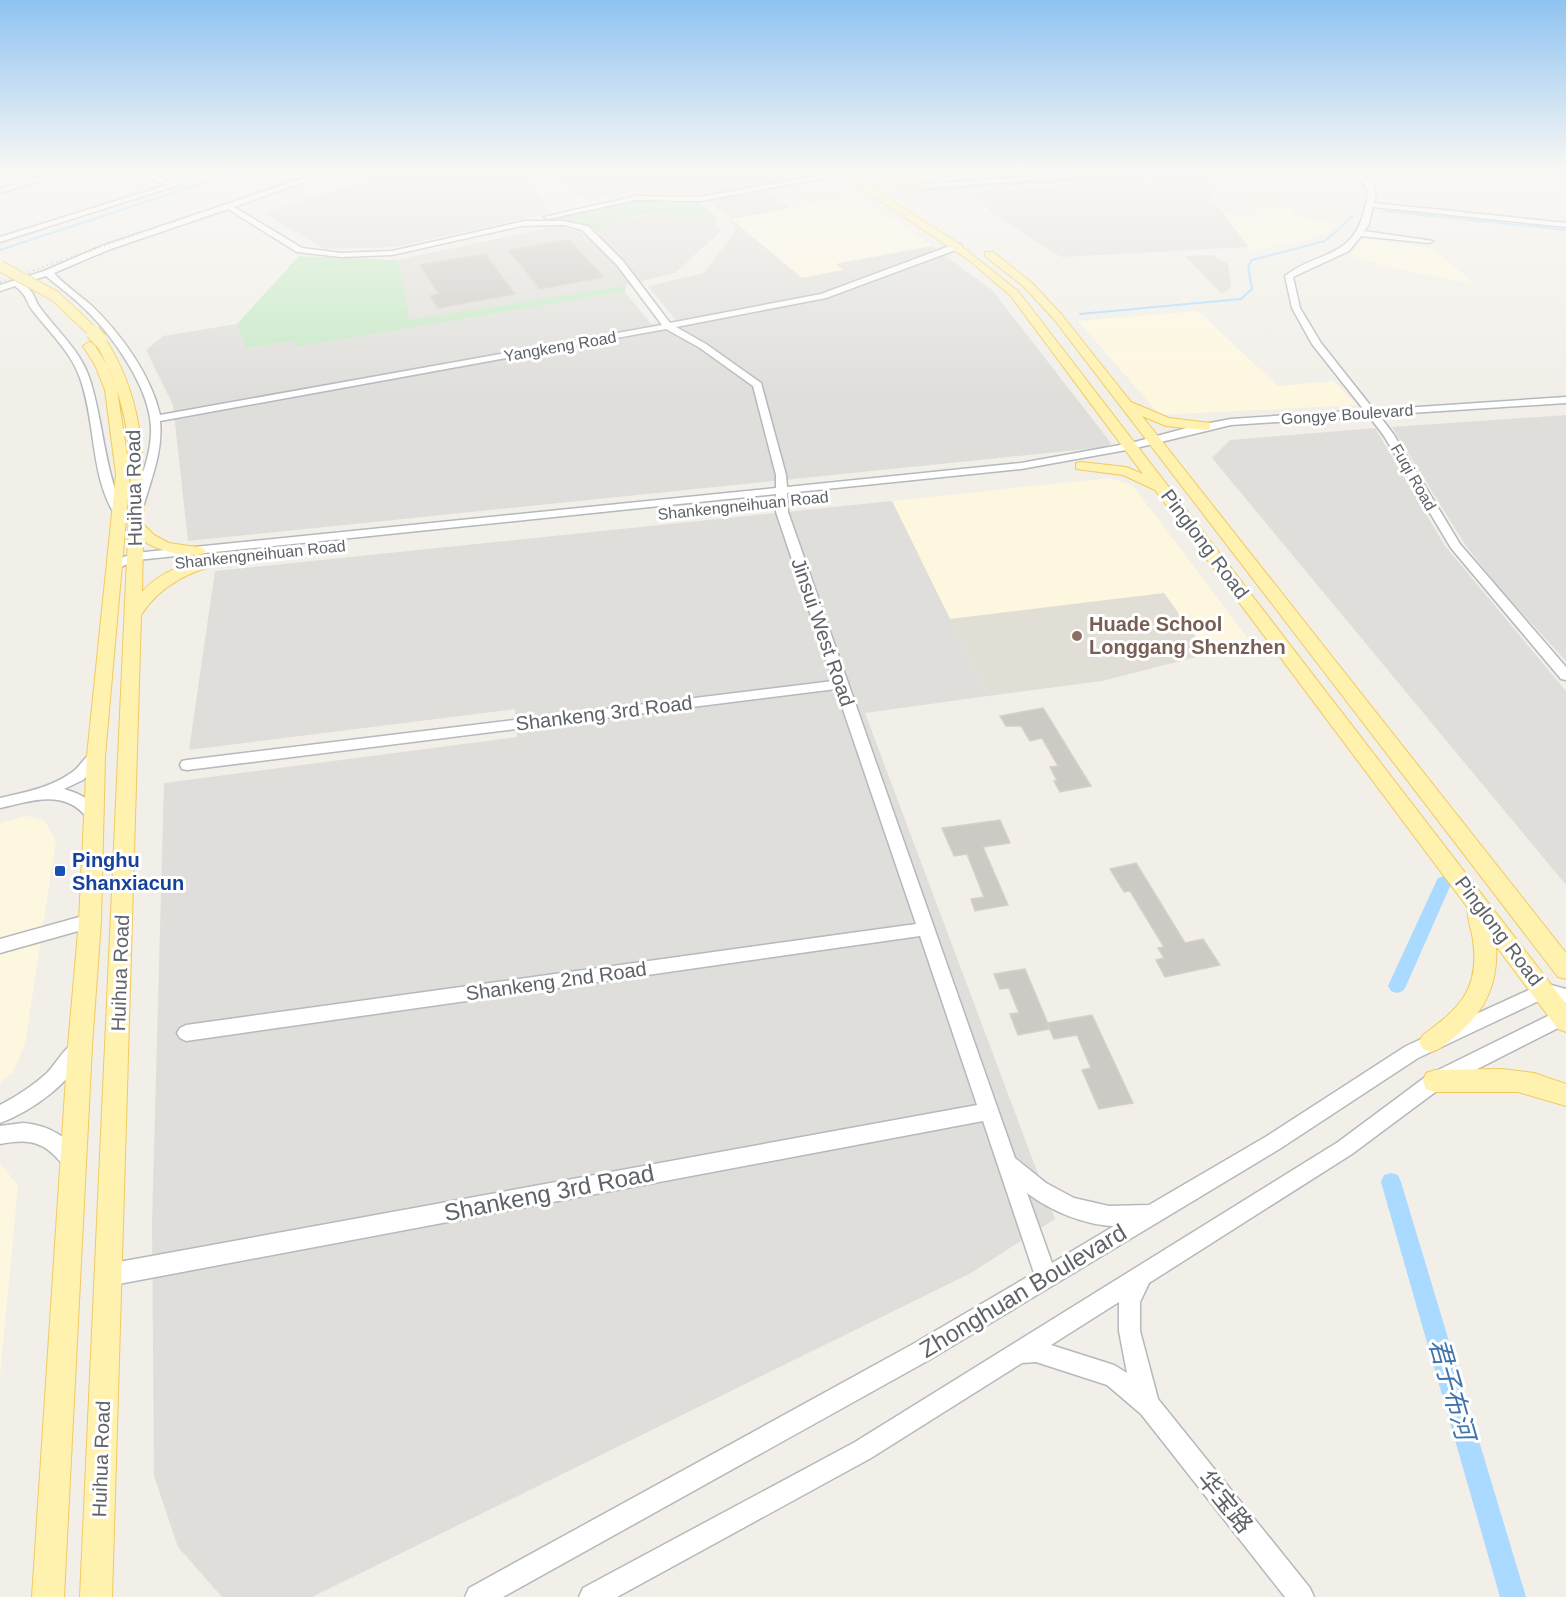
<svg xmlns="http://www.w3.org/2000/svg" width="1566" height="1597" font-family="Arial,'Noto Sans SC',sans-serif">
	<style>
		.commercial { fill: #fef7e0 }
		.industrial { fill: #e0deda }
		.education { fill: #e1ded6 }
		.green { fill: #c5e8c5 }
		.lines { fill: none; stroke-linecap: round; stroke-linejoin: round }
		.stream { stroke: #aadaff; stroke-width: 2 }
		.canal { fill: #aadaff; fill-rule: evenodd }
		.building { fill: #cccac5; stroke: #d6d1c6; stroke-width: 1.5 }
		.minor-casing { stroke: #b5b8bc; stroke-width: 3 }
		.major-casing { stroke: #f2c960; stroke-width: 2 }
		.minor { fill: #fff; fill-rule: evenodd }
		.major { fill: #fff2af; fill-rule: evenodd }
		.rail { stroke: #b6b7b8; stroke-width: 2; stroke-dasharray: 1 4; stroke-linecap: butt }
		.major-bridge-far1-casing { stroke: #f2c960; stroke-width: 12; stroke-linecap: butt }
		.major-bridge-casing { stroke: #f2c960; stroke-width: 16; stroke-linecap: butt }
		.major-bridge-far1 { stroke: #fff2af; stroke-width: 10 }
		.major-bridge { stroke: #fff2af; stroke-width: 14 }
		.education-dot { fill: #8d6e63; stroke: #fff; stroke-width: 2 }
		.transit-dot { fill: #1a4fb4; stroke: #fff; stroke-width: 2 }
		.labels { text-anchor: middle; stroke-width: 6; stroke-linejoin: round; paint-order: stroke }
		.far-street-label { font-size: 16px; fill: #5f6368; stroke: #fff }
		.street-label { font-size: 20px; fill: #5f6368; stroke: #fff }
		.education-label { font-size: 20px; font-weight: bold; fill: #785e54; stroke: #fff; text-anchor: start }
		.transit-label { font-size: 20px; font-weight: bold; fill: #164399; stroke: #fff; text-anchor: start }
		.near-street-label { font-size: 24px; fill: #5f6368; stroke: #fff }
		.near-water-label { font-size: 26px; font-style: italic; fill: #4174aa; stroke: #fff }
	</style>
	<rect width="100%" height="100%" fill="#f1efe8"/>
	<path class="commercial" d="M859,196L932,246L837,263L844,270L802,278L730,218Z
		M1250,205L1290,207L1293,216L1336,223L1328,232L1319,237L1249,252L1222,212L1236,214L1243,218L1261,215Z
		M1364,239L1433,248L1474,284L1387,267L1349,255Z
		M1198,311L1278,386L1334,381L1357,405L1160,415L1078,321Z
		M1109,478L1132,485L1255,648L1208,654L1164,593L950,619L892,501Z
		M27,816L44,820L56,841L25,1044L13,1072L0,1083V823Z
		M0,1163L18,1186L0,1376Z"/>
	<path class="industrial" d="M391,172H525L546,206L545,214L396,247L325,249L264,213Z
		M588,172H828L833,178L766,189L790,208L731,219L802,278L843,270L836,264L932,246L992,290L1111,443L1106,447L188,541L173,405L146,350L163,336L237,324L246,348L295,341L296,347L625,292L651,324L676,320L648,286L704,273L736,230L730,218L702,195H676L654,187L587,201L555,178Z
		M1204,175L1216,188L1211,198L1249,247L1061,257L993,214L972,191Z
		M662,213L712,218L722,230L675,273L626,285L410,321L400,267L396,260L557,226L579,231L585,238L600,235L601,226L611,222Z
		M1566,415V661L1498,587L1466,546L1392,427Z
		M1375,428L1445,546L1566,691V885L1212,458L1230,440Z
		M892,501L988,696L865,713L1055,1219L971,1273L312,1597H222L178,1547L154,1476L152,1223L164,783L517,737L515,709L189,750L215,571Z"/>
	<path class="education" d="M1213,255L1228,264L1231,287L1222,294L1185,256Z
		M1164,593L1208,654L1102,681L988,696L950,619Z"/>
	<path class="green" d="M657,200L697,201L719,219L642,215L601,226V235C587,219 571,221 551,219L634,201Z
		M299,256L396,260L400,267L410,320L626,285L625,292L296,347L294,341L246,348L237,324Z"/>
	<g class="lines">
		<path class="stream" d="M921,191L1200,172
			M1384,211L1566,230
			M0,250L236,172
			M1080,314L1241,299L1252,289L1248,266L1252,260L1325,241L1353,216"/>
		<path class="canal" d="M1444,876L1450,878L1452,882L1406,986L1403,991L1397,993L1391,991L1388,986L1436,882L1438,878Z
			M1391,1173L1398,1175L1401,1182L1526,1597H1500L1381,1182L1384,1175Z"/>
	</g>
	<path class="building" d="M569,240L604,277L540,289L508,250Z
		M485,254L515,294L438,308L430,296L439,294L420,265Z
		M1043,708L1091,786L1060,792L1054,781H1057L1050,767L1058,766L1042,738L1030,741L1021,726H1006L1000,716Z
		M1000,820L1010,843L983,847L1008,905L975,911L971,899L984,897L967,854L954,856L942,828Z
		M1136,863L1185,943L1203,939L1220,965L1165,977L1156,960L1164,958L1158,948L1164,947L1130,891L1124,892L1110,869Z
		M1025,969L1050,1029L1018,1035L1010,1014L1019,1013L1009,988L1000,989L994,974Z
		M1092,1015L1133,1103L1099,1109L1082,1070L1091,1068L1077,1035L1054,1039L1047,1023Z"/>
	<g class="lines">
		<g class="minor-casing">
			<path id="minor" d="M54,172H66L0,193V189Z
				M134,172H145L178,185L0,242V237L167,185Z
				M321,172H332L234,207L302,248L341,253L392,251L525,221H564L588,226L623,261L670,323L821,294L955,244H961V248L826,298L676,327L706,344L761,383L786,475L787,487L1021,463L1131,443L1194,426L1231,419L1364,410L1312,344L1292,308L1285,276C1316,251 1351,260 1364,212C1370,188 1370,189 1353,172H1361C1373,183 1378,187 1374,203L1566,223V227L1373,207L1368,226L1364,231L1433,241L1429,243L1361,236L1349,251L1293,277L1300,308L1321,343L1374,410L1566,397V403L1379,415L1394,435L1460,544L1566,667V680L1561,679L1451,548L1384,436L1369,416L1231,425L1132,449L1021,469L787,493L788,512L1015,1158L1046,1183L1074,1198L1109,1206L1149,1205L1267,1136L1406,1046L1544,983L1566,989V1003L1545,998L1418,1058L1281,1148L929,1360L503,1597H465L469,1588L913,1344L1034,1273L983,1121L108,1286L101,1282L97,1275L101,1268L108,1264L977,1105L920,936L186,1041L180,1038L177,1033L180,1028L186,1025L916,924L836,689L187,770L182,769L180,765L182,761L187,760L833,681L776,512V494L137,560L118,568H110V562L135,553L776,488V475L753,386L700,348L666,329L160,421C163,450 152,477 144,504L142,506H134L132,504C140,480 152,454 151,428C150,388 113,336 85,309C73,297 59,287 46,276L23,283C37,295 32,297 41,309C58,332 81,351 90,380C104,424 104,472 125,513L119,516L115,515C90,475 96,422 80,378C71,352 50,333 33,311C25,301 29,297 15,286L0,291V285L44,271L102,246ZM228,209L297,252L341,257L392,255L521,226L564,225L582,230L617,265L662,325L160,415C151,375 121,334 92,306C80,295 64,285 54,273L108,250ZM1027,1193C1051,1211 1084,1225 1114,1226L1052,1263Z
				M1104,172H1148L923,188L919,186L923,184Z
				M823,175L825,178L700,201L636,200L548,219L544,217L636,196L700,197Z
				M96,751L101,752L103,756L101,760L83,780L64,789C81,794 91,799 101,815L98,819H88C65,788 32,801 0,808V798C26,792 49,788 71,773C81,767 85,754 96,751Z
				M90,914L96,916L98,921L96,926L0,953V939Z
				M1566,1007V1024L1442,1087L1352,1154L1149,1283L1140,1302V1331L1158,1399L1310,1588L1314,1597H1285L1141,1414L1107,1385L1036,1362L1022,1363L871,1458L617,1597H579L583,1588L855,1442L1338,1142L1428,1075ZM1119,1302V1331L1127,1373L1114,1365L1051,1345Z
				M78,1041L84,1043L87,1049C71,1083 34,1110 0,1123V1105C17,1096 34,1085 48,1072C57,1062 66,1045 78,1041Z
				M23,1123C48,1125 71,1137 82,1161L79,1168L72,1170C64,1167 60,1161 54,1155C38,1139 21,1140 0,1144V1126Z"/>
		</g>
		<g class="major-casing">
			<path id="major" d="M837,172H848L956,242L1018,291L1566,1004V1032L1558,1029L1496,946C1499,995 1476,1022 1439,1049L1431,1052L1423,1049L1419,1042L1423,1035C1460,1008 1480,989 1473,940C1472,930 1466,917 1468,908L1155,490L1123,475L1076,469V463L1081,462L1126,467L1143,474L1010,295L970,261Z
				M863,172L923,183L928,186L923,189L857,175Z
				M985,252H993L1031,282L1061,314L1131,402L1169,418L1210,423V429L1205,430L1166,426L1142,416L1566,953V979L1558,977L1053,318L1023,286L985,256Z
				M96,337H104C143,396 145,457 143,524L154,535L169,543L203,548L206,551C194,563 156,549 143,541L142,592C162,569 194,561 223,553L231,558L228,561C192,571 162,583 141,615L112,1597H80L131,471C129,423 118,381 94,340Z
				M89,342L93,343L107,365L117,390L130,474L105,756L101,921L92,1046L64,1597H32L68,1046L79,921L87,756L116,474L105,390L95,365L83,346Z
				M1502,1069L1534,1073L1566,1084V1106L1518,1092H1435L1426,1089L1423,1081L1426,1073L1435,1070Z"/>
		</g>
		<use href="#minor" class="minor"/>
		<use href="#major" class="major"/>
		<path class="rail" d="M0,282L318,172"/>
		<g class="major-bridge-far1-casing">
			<path id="major-bridge-far1" d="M0,266L55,296L94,333"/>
		</g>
		<g class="major-bridge-casing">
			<path id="major-bridge" d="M93,332L100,340"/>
		</g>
		<use href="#major-bridge-far1" class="major-bridge-far1"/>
		<use href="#major-bridge" class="major-bridge"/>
	</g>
	<linearGradient id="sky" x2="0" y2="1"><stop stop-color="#8fc3f1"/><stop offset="0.43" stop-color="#f9f8f5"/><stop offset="1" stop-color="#f9f8f5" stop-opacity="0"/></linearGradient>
	<rect width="1566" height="396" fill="url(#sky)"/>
	<circle class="education-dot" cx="1077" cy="636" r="6"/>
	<rect class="transit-dot" x="54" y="865" width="12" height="12" rx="3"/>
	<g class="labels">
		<g class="far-street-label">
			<text transform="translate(560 346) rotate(-10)" y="6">Yangkeng Road</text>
			<text transform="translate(1347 414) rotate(-4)" y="6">Gongye Boulevard</text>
			<text transform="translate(1414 477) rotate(60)" y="6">Fuqi Road</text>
			<text transform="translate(743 505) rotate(-6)" y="6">Shankengneihuan Road</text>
			<text transform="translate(260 554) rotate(-6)" y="6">Shankengneihuan Road</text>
		</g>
		<g class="street-label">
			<text transform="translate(134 488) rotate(-91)" y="7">Huihua Road</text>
			<text transform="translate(1205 544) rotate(53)" y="7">Pinglong Road</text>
			<text transform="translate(823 632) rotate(71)" y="7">Jinsui West Road</text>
			<text transform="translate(604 713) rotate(-7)" y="7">Shankeng 3rd Road</text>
			<text transform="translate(1499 931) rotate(53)" y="7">Pinglong Road</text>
			<text transform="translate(120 973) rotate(-88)" y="7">Huihua Road</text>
			<text transform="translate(556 981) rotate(-8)" y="7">Shankeng 2nd Road</text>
			<text transform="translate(101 1459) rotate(-88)" y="7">Huihua Road</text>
		</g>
		<g class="education-label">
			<text x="1089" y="631">Huade School<tspan x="1089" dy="23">Longgang Shenzhen</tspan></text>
		</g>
		<g class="transit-label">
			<text x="72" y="867">Pinghu<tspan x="72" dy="23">Shanxiacun</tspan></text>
		</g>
		<g class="near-street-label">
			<text transform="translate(549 1193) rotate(-11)" y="8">Shankeng 3rd Road</text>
			<text transform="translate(1023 1291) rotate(-31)" y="8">Zhonghuan Boulevard</text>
			<text transform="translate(1225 1502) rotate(51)" y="8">华宝路</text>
		</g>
		<g class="near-water-label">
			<text transform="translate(1452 1389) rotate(74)" y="9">君子布河</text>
		</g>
	</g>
</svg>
